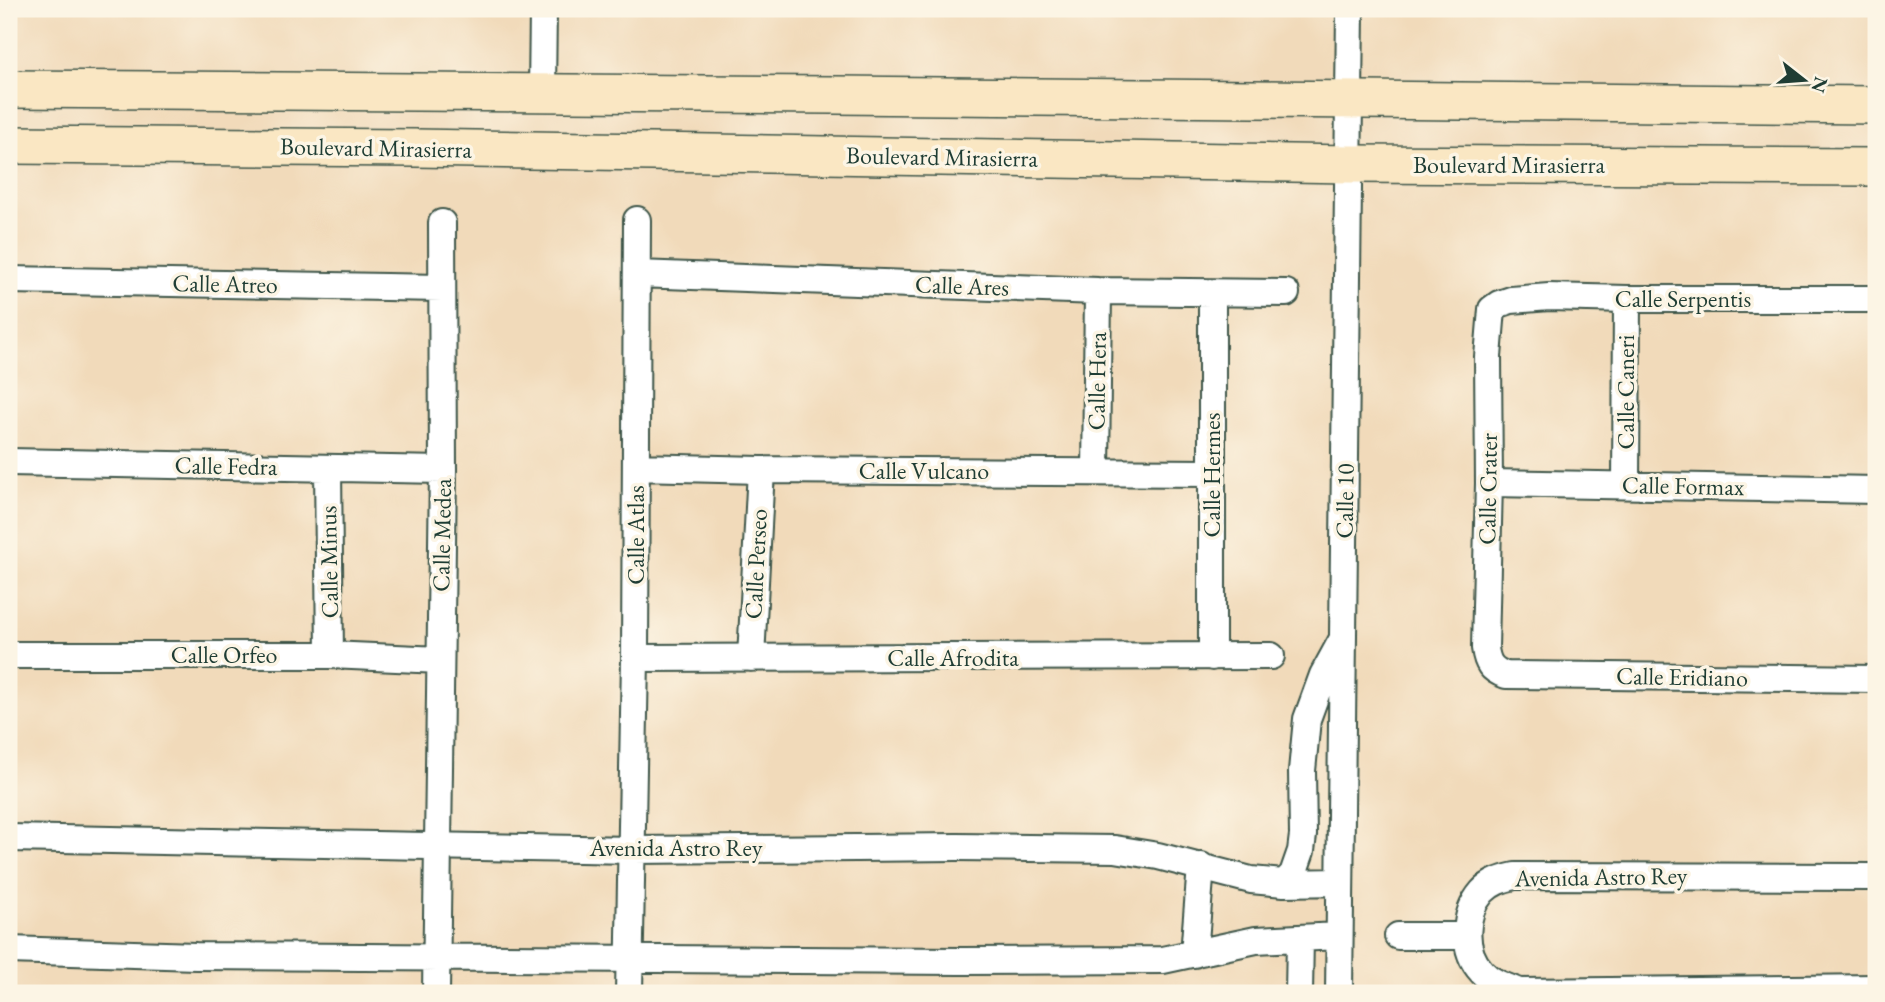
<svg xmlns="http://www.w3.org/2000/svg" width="1885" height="1002" font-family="'EB Garamond',serif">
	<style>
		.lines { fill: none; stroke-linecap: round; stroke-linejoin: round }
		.street-casing { stroke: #3e5548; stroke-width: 30 }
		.secondary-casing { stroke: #3e5548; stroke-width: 40 }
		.street { stroke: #fff; stroke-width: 26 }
		.secondary { stroke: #fae7c3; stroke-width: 37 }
		.labels { text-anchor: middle; stroke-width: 7; stroke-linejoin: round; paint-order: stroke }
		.street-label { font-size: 24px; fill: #1f3d34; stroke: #fcf5e5 }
	</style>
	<rect width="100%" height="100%" fill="#fcf5e5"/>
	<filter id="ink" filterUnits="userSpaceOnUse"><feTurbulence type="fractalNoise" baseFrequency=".0143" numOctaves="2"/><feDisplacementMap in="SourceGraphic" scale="14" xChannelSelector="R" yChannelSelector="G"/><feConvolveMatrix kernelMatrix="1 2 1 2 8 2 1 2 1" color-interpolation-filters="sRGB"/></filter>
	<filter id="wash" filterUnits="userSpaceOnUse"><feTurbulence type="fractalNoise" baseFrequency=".00686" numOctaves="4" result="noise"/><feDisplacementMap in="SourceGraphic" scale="28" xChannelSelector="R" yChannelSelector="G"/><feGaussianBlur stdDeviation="1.57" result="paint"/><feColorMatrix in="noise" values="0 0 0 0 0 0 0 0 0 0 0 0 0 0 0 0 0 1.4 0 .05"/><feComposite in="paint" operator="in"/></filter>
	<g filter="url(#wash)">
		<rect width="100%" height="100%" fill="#f1daba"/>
	</g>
	<g filter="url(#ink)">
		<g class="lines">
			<g class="street-casing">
				<path id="street" d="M542,92L543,9
					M638,274L1098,291L1286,293
					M9,280L442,288
					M1212,293V657
					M1876,299H1627L1549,297L1511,300L1499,304L1492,309L1488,357L1489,483L1485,648C1487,663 1491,670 1506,675L1876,679
					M9,462L443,470
					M637,467L761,470L1212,473
					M328,468L330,655
					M1096,472L1098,291
					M1489,483L1876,490
					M1626,485L1627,299
					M9,655H330L440,660
					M635,658L1271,656
					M751,658L761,470
					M9,838L633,850L957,847L1115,849L1158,856L1251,880L1284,883L1340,882
					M1876,877L1515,876C1502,879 1491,882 1482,892C1463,914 1462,951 1482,972C1492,983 1506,987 1520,992L1876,988
					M1284,883L1293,874L1301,851L1303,835L1302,771L1307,719L1323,675L1341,642
					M1398,936H1467
					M9,950L196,956L961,961L1163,960L1256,940L1339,936
					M1194,954L1201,866
					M436,993L443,470L442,223
					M629,993L635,658L637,220
					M1299,993L1300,938
					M1339,993L1350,9"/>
			</g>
			<g class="secondary-casing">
				<path id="secondary" d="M9,89L835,95L1876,105
					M9,145L416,148L1349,164L1876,167"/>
			</g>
			<use href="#street" class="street"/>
			<use href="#secondary" class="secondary"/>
		</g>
	</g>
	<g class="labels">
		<g class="street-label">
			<text transform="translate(376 148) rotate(1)" y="8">Boulevard Mirasierra</text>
			<text transform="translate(942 157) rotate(1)" y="8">Boulevard Mirasierra</text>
			<text x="1509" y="173">Boulevard Mirasierra</text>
			<text transform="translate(225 284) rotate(1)" y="8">Calle Atreo</text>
			<text transform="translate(962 286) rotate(2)" y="8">Calle Ares</text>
			<text x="1683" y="307">Calle Serpentis</text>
			<text transform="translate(1097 381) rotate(-89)" y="8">Calle Hera</text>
			<text transform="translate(1626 392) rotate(-90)" y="8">Calle Caneri</text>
			<text transform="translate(226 466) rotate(1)" y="8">Calle Fedra</text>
			<text x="924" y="479">Calle Vulcano</text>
			<text transform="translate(1212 475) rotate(-90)" y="8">Calle Hermes</text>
			<text transform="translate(1683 486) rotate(1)" y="8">Calle Formax</text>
			<text transform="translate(1488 489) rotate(-89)" y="8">Calle Crater</text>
			<text transform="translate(1345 501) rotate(-89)" y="8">Calle 10</text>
			<text transform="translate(442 535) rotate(-89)" y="8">Calle Medea</text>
			<text transform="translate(636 535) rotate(-90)" y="8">Calle Atlas</text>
			<text transform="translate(329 562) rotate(-91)" y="8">Calle Minus</text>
			<text transform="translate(756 564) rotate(-87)" y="8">Calle Perseo</text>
			<text x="224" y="663">Calle Orfeo</text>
			<text x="953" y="666">Calle Afrodita</text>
			<text transform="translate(1682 677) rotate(1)" y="8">Calle Eridiano</text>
			<text x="676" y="856">Avenida Astro Rey</text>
			<text transform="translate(1601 877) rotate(-1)" y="8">Avenida Astro Rey</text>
		</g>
	</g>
	<rect width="1885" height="1002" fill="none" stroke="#fcf5e5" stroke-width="35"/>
	<g transform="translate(1804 80) rotate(107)" stroke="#fcf5e5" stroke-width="5" paint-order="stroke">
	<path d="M0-5L12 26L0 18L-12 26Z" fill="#1f3d34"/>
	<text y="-10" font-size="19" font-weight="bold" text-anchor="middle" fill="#1f3d34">N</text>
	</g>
</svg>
